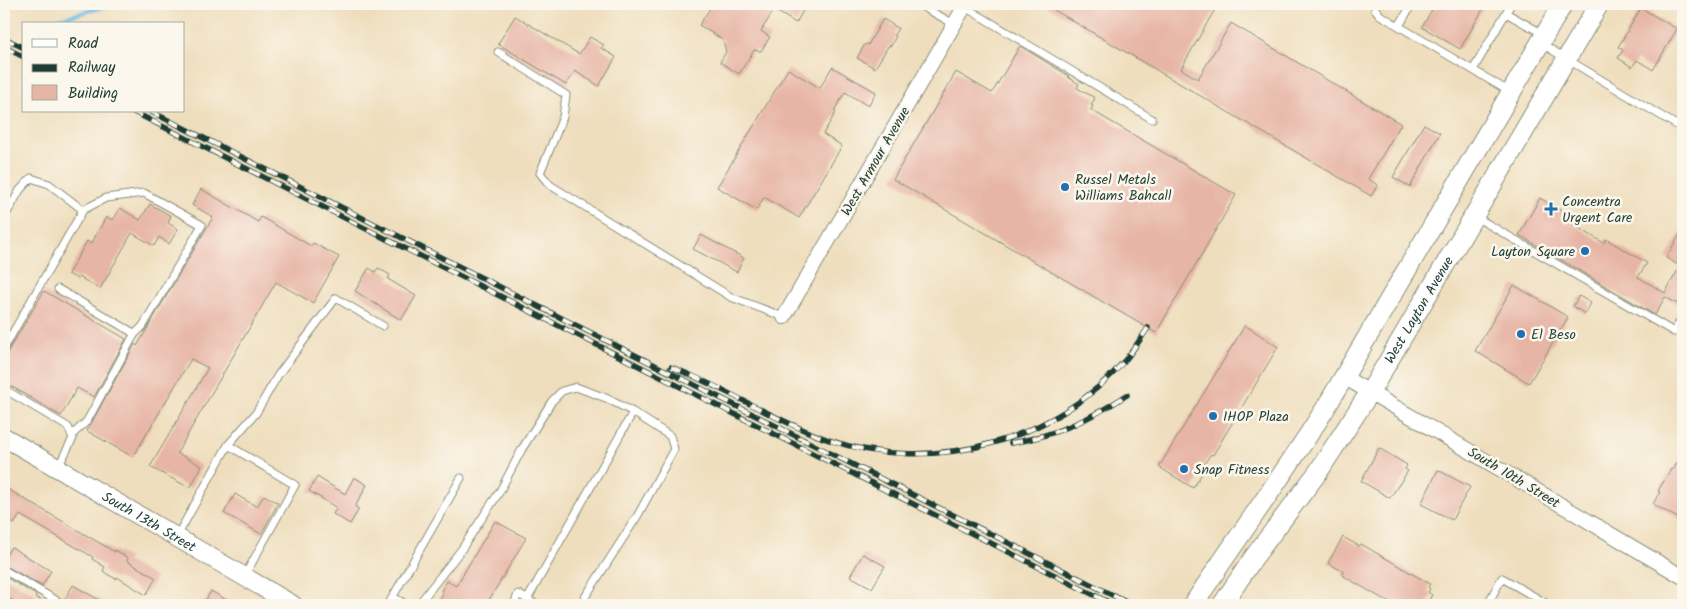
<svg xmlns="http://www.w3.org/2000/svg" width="1687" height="609" font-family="Kalam,sans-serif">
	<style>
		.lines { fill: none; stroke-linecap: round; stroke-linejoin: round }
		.stream { stroke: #6bbde7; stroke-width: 4 }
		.building { fill: #e7b5a6 }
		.service-casing { stroke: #878e78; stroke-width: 9 }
		.minor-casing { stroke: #878e78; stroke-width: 16 }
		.tertiary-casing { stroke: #878e78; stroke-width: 20 }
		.secondary-casing { stroke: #878e78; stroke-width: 21 }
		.service { stroke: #fff; stroke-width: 7 }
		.minor { stroke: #fff; stroke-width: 14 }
		.tertiary { stroke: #fff; stroke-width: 18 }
		.secondary { stroke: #fff; stroke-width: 19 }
		.rail-casing { stroke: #1f3d34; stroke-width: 5.5 }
		.rail { stroke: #fbf7ec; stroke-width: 4; stroke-dasharray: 11; stroke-linecap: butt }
		.poi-dot { fill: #1f6fb2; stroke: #fbf7ec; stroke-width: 2 }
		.labels { text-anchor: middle; stroke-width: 5; stroke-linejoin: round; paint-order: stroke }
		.street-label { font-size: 14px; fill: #1f3d34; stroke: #fbf7ec }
		.poi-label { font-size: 14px; fill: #1f3d34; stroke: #fbf7ec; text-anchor: start }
	</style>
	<rect width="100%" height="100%" fill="#fbf7ec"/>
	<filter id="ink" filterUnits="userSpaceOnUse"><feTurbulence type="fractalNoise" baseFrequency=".02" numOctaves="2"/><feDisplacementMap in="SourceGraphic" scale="10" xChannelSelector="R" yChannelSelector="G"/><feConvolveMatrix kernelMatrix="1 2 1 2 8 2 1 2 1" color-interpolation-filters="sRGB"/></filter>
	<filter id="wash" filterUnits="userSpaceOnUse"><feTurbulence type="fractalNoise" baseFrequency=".0096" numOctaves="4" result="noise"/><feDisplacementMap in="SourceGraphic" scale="20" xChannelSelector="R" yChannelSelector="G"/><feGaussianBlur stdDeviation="1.12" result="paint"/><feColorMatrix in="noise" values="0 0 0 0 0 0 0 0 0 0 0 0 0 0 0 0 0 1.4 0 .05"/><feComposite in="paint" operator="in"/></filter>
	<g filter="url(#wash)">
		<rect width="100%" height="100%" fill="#efdebd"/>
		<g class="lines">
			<path class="stream" d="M40,24L115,4"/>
		</g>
		<g id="blocks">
			<path class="building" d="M713,4H807L796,23L774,10L761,31L770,37L761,51L754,50L739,74L720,62L726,52L723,40L699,25Z
				M1044,4H1218L1181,69L1198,79L1231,23L1401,124L1368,179L1378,185L1371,196Z
				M1435,4H1486L1460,49L1422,27Z
				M1641,8L1677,29L1653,70L1637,60L1632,67L1618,58L1623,50L1618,47Z
				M515,16L579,54L590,37L604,45L601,48L616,57L599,86L575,71L566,85L498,44Z
				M883,19L898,28L894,35L896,36L891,46L889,45L875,68L857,58L865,44L868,45Z
				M1020,46L1069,76L1068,77L1079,84L1077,88L1095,98L1091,105L1093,106L1091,110L1236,195L1156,333L893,179L956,72L992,93Z
				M832,67L876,92L868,106L845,92L834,111L836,112L823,134L842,146L799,218L764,197L757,210L717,187L788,69L820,88Z
				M1424,124L1440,133L1410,187L1393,177Z
				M201,189L258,222L261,217L311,246L313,243L339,257L313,303L276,282L177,453L202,466L190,488L150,467L208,368L191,359L133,457L87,431L135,344L137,346L213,217L192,205Z
				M1540,198L1575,219L1572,224L1604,243L1606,239L1647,263L1638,277L1665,293L1680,266L1666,258L1683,229V307L1665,297L1655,315L1519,235Z
				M150,204L171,216L168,223L178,229L169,244L159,237L154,246L132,233L100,289L79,277L78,279L68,274L87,241L91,244L106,217L113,220L120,208L140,220Z
				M701,235L744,258L737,272L693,249Z
				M369,268L375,272L378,268L390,275L388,279L416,296L401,320L355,291Z
				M1514,285L1568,317L1529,383L1475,351Z
				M44,291L126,339L94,397L77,388L61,416L4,382V358Z
				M1579,296L1591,303L1585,314L1573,306Z
				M1245,325L1278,347L1213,455L1211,454L1200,470L1203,472L1193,488L1159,467Z
				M1379,448L1407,465L1405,469L1408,471L1390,498L1361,481Z
				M1683,453V521L1653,504L1660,492L1658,491L1671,469L1673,470Z
				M1438,470L1470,487L1452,520L1421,504Z
				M317,477L345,494L354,477L367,485L355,507L359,509L350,524L333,514L337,508L309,491Z
				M4,487L115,552V550L128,558L127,561L156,578L146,595L117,577L116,579L107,574L103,571L105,567L92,559L93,557L20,515L14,524L4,517Z
				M235,494L257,507L264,495L278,503L261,534L224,513Z
				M495,521L526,538L486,605H436L443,593L441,591L447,581L456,586Z
				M1343,537L1359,546L1361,544L1430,584L1428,587L1430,589L1428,592L1432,595L1426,605H1393L1342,575L1344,572L1328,563Z
				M11,547L51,571L42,586L4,565V559Z
				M863,554L885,566L872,588L850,576Z
				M4,576L36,595L35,597L49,605H20L4,595Z
				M73,585L108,605H69L65,599Z
				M211,591L235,605H203Z"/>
		</g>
	</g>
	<g filter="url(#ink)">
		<use href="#blocks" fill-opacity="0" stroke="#878e78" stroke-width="1"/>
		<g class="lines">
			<g class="service-casing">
				<path id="service" d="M918,4L954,24
					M1375,4V9L1380,15L1510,92
					M965,7L1152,119
					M1506,13L1545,35
					M1399,26L1412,4
					M1542,44L1683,129
					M498,52L566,95L563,117L540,173L550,185L731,297L784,317
					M1473,70L1511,4
					M1474,216L1674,332L1683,316
					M4,218L20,190L31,178L49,184L83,210
					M58,289L132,332L134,335L87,421L72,435
					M4,348L83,210L106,198L144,193L202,225L143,326L134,335
					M4,389L68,427L73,438L58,467
					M228,445L256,413L278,375L336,298L383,326
					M177,536L228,445L295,485L244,577
					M4,570L64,605
					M393,597L407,605
					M527,600L633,412
					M388,605L461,478
					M418,605L461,550L500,491L522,449L552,401L562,391L576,387L606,398L633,412L670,436L674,449L638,515L580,605
					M514,605L518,594L537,605
					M1487,605L1502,578L1549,605"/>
			</g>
			<g class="minor-casing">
				<path id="minor" d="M784,317L966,4
					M1344,377L1683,577"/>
			</g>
			<g class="tertiary-casing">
				<g id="tertiary">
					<path id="s1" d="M4,437L293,605"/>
				</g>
			</g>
			<g class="secondary-casing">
				<g id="secondary">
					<path d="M1193,605C1236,539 1283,476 1325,409L1563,4"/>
					<path id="s2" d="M1222,605L1254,557L1318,472L1370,392L1599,4"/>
				</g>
			</g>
			<use href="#service" class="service"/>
			<use href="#minor" class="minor"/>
			<use href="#tertiary" class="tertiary"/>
			<use href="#secondary" class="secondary"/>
			<g class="rail-casing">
				<path id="rail" d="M4,38L24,48
					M4,47L24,57
					M132,111L1114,605
					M150,111L1132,605
					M671,367C726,388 775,421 829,440C932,475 1056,442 1126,359C1134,349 1141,338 1148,328
					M1011,443C1055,436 1090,419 1127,395"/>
			</g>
			<use href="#rail" class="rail"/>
		</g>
	</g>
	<g class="poi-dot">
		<circle cx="1065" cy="187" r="5"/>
		<path d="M1548.5 201.5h5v5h5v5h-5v5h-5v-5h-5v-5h5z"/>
		<circle cx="1585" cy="251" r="5"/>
		<circle cx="1521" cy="334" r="5"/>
		<circle cx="1213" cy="416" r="5"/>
		<circle cx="1184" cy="469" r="5"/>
	</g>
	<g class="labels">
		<g class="street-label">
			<text transform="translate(875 161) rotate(-60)" y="5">West Armour Avenue</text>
			<text dy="5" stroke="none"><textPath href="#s2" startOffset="355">West Layton Avenue</textPath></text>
			<text transform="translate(1514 477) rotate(31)" y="5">South 10th Street</text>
			<text dy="5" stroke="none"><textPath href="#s1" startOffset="168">South 13th Street</textPath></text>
		</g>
		<g class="poi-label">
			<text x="1075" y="184">Russel Metals<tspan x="1075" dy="16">Williams Bahcall</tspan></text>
			<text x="1562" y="206">Concentra<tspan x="1562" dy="16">Urgent Care</tspan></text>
			<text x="1575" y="256" text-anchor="end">Layton Square</text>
			<text x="1531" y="339">El Beso</text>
			<text x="1223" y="421">IHOP Plaza</text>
			<text x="1194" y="474">Snap Fitness</text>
		</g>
	</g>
	<rect width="1687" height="609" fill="none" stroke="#fbf7ec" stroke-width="20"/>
	<rect x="22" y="22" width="162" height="90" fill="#fbf7ec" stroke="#a3ada2"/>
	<rect x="32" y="39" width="25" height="8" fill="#ffffff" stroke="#a3ada2"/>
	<text x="68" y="48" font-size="15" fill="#1f3d34">Road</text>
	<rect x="32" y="64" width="25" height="8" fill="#1f3d34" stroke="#a3ada2"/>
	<text x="68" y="72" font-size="15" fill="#1f3d34">Railway</text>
	<rect x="32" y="85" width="25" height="15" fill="#e7b5a6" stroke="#a3ada2"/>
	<text x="68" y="98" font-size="15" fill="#1f3d34">Building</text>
</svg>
